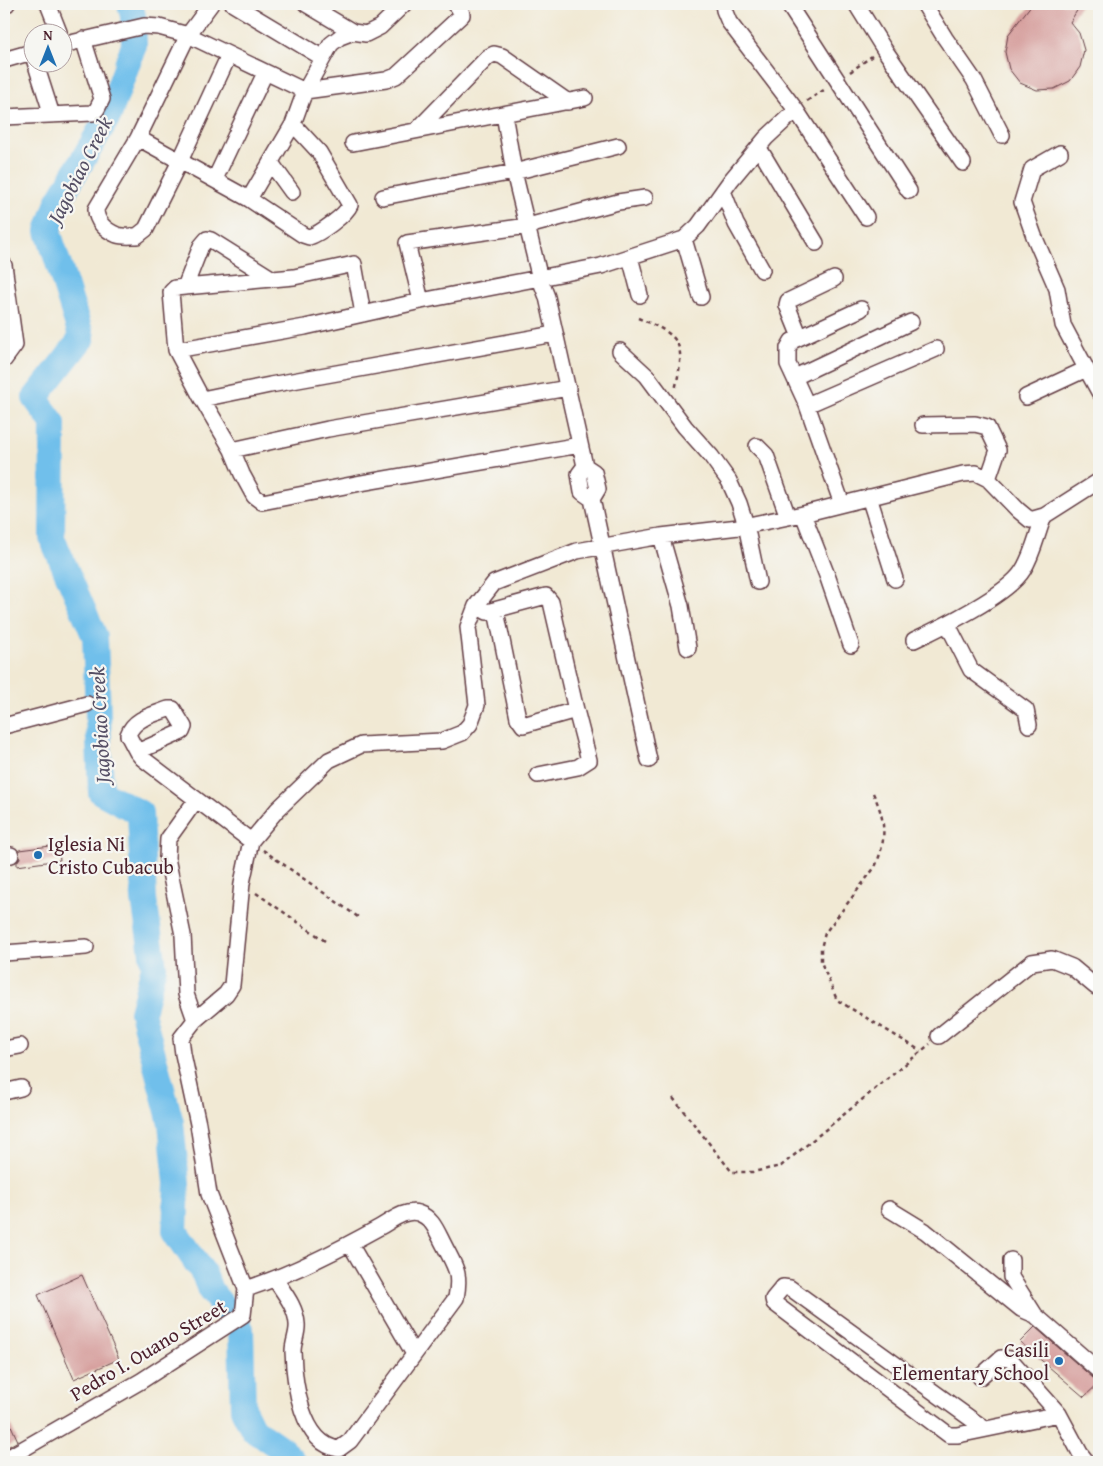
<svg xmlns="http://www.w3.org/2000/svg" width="1103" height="1466" font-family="'Gentium Book Plus',serif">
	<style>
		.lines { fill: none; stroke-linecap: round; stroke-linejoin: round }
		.river { stroke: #70bfeb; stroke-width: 26 }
		.building { fill: #d49a98 }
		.minor-casing { stroke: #633d44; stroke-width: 18 }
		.path { stroke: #633d44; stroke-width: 2.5; stroke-dasharray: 4 4; stroke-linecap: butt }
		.minor { stroke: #fff; stroke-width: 15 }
		.poi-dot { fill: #1f6fb2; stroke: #f6f6f2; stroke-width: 2 }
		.labels { text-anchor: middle; stroke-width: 4.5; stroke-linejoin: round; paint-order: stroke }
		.poi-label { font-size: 20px; fill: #4a1f2b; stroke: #f6f6f2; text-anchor: start }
		.street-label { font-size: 20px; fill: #4a1f2b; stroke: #f6f6f2 }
		.water-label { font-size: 21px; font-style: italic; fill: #554f65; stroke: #f6f6f2 }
	</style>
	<rect width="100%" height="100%" fill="#f6f6f2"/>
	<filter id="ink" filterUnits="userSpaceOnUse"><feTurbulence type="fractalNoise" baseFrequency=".02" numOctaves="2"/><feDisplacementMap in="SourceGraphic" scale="10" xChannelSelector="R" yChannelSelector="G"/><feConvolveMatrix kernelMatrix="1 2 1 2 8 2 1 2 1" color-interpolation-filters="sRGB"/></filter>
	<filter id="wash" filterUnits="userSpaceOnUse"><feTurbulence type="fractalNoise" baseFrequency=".0096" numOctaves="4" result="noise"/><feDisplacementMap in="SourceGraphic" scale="20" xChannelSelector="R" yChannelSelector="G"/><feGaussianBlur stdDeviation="1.12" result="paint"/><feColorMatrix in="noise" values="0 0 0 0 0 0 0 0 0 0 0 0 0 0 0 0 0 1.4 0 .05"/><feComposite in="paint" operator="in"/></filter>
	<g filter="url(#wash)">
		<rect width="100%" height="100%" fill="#f1e9d4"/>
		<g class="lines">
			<path class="river" d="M130,4L133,16L134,45L109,115L58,202L48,231L82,338L35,398L53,423L52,538L95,637L101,792L140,813L144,899L154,967L142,1012L171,1123L177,1183L175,1231L204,1274L210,1290L241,1329L243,1409L253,1429L282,1449L294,1462"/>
		</g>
		<g id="blocks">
			<path class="building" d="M1032,4H1081L1070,22L1079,33L1084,50L1080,67L1070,81L1054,89L1037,90L1020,83L1009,69L1005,52L1008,35Z
				M58,845L60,860L17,866V862L20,858L19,850Z
				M82,1275L119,1359L74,1379L38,1295Z
				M1035,1327L1093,1378L1099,1381V1383L1084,1397L1020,1342Z
				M4,1410L18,1441L4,1449Z"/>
		</g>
	</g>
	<g filter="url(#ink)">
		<use href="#blocks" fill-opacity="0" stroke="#633d44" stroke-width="1"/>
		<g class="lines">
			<g class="minor-casing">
				<path id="minor" d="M48,4L59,32
					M211,4L188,35L138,138L96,209C96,221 105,230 117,235C123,237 131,236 137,236L146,229L180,161L229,55
					M233,4L323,58
					M306,4L353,32
					M723,4L724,10L729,22L796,110L866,217
					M788,4L909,191
					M856,4L884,49L963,163
					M924,4L945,38L974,80L1002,135
					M4,5L7,4
					M62,45L144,26L159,27L188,35L305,91L386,80L396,76L462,15L461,10L454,4
					M4,60L32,52
					M35,62L52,115
					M504,114L514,172L540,279L547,297L585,466L594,472L598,489L592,499L649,760
					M4,117L93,113L97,109L102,99L83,39
					M417,130L488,57L494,54L502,56L568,102
					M138,138L249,199L303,235L309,237C319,234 346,215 350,205L319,152L293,124
					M353,143L585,98
					M759,148L816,243
					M1060,153L1032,169L1022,202L1034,236L1057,289L1063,325L1088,372
					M271,163L292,192
					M215,179L265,73
					M723,191L736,224L762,270
					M383,197L514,172L618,146
					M249,199L293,124L305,91L331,44L340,37L353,32L366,34L380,27L404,4
					M684,239L701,297
					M630,257L640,295
					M4,265L15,345L4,360
					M185,287L201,246L207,239L211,240L273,279
					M421,301L407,243L528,226L618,202L645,198
					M363,314L354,264L294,277L185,287L175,288L171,292L176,350L202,399L232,450L242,474L254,496L262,502L361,483L580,445
					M800,337L787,305L788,301L834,279
					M176,350L305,327L421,301L601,266L684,239L698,226L731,180L766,138L796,110
					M620,351L647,376L685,427L711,456L729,481L739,503L746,525L758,582
					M795,377L911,322
					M1026,397L1082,371L1088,372L1099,392
					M202,399L270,385L554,334
					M807,405L936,349
					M923,425L975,424L987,427L998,450L988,479
					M757,446L766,455L788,517
					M232,450L328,429L568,388
					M585,466L579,474L582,492L592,499
					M869,497L895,579
					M842,504L807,405L788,364V348L792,341L861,309
					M803,514L828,578L851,645
					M661,536L681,606L688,648
					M476,606L487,612L546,596L551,602L576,710L589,760L578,767L538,775
					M496,611L518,718L523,725L576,710
					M948,625L971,670L1026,710L1029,725
					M914,640C940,628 1009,594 1023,570C1033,554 1037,534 1044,516
					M4,726L87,704
					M137,752L182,732L184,727L173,709H168C153,715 134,718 128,735L137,752L142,758L251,841
					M4,856L11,855
					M4,953L86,947
					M195,1020L186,994L183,935L167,858L168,839L196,800
					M939,1036L1032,962L1052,959L1072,967L1096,987H1099
					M4,1049L20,1046
					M4,1092L21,1088
					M889,1209L925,1231L1021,1309L1035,1315
					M350,1244L414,1354
					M1011,1260V1277L1035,1315L1099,1371
					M246,1289C292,1274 337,1251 380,1227C391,1221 405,1209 418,1213C433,1218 437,1232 444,1245C455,1267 461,1272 456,1298L350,1441L339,1449C301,1444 294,1382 293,1351C293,1342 298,1333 297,1324C296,1307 284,1293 275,1279
					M980,1377L1001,1358L1010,1359L1059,1414L1080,1453L1087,1462
					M985,1429L790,1288L783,1287L773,1299L774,1303L949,1435H958L1059,1414
					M4,1460L141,1381L243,1315L246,1289L209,1194L198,1124L183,1054L181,1038L195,1020L226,994L232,985L242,883L251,841L277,810L329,760L361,745L442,741L462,733L470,724L477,705L468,627L476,606L494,583L577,551L661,536L739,527L803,514L963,474L976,473L988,479L1018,510L1030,520L1044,516L1099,481"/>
			</g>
			<path class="path" d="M850,72L872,56
				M807,101L827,88
				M638,318C682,336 686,343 675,390
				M873,793C886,820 887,840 875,867L825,933L821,948V962L837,1000L921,1051
				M263,850L358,917
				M256,893L328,943
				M673,1098L732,1172H753L781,1166L930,1044"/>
			<use href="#minor" class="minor"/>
		</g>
	</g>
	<g class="poi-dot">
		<circle cx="38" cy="855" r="5"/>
		<circle cx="1059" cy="1361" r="5"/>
	</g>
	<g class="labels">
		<g class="poi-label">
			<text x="48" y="851">Iglesia Ni<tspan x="48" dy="23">Cristo Cubacub</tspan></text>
			<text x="1049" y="1357" text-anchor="end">Casili<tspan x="1049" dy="23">Elementary School</tspan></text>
		</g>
		<g class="street-label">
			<text transform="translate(148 1350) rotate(-31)" y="7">Pedro I. Ouano Street</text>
		</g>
		<g class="water-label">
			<text transform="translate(80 170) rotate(-63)" y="7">Jagobiao Creek</text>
			<text transform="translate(100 725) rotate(-93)" y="7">Jagobiao Creek</text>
		</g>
	</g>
	<rect width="1103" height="1466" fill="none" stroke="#f6f6f2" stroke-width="20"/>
	<g transform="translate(48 48)"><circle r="24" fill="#f6f6f2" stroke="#b1a0a2"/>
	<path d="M0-4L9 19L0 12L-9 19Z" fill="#1f6fb2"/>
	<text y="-8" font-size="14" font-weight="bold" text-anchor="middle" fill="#4a1f2b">N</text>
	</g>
</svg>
